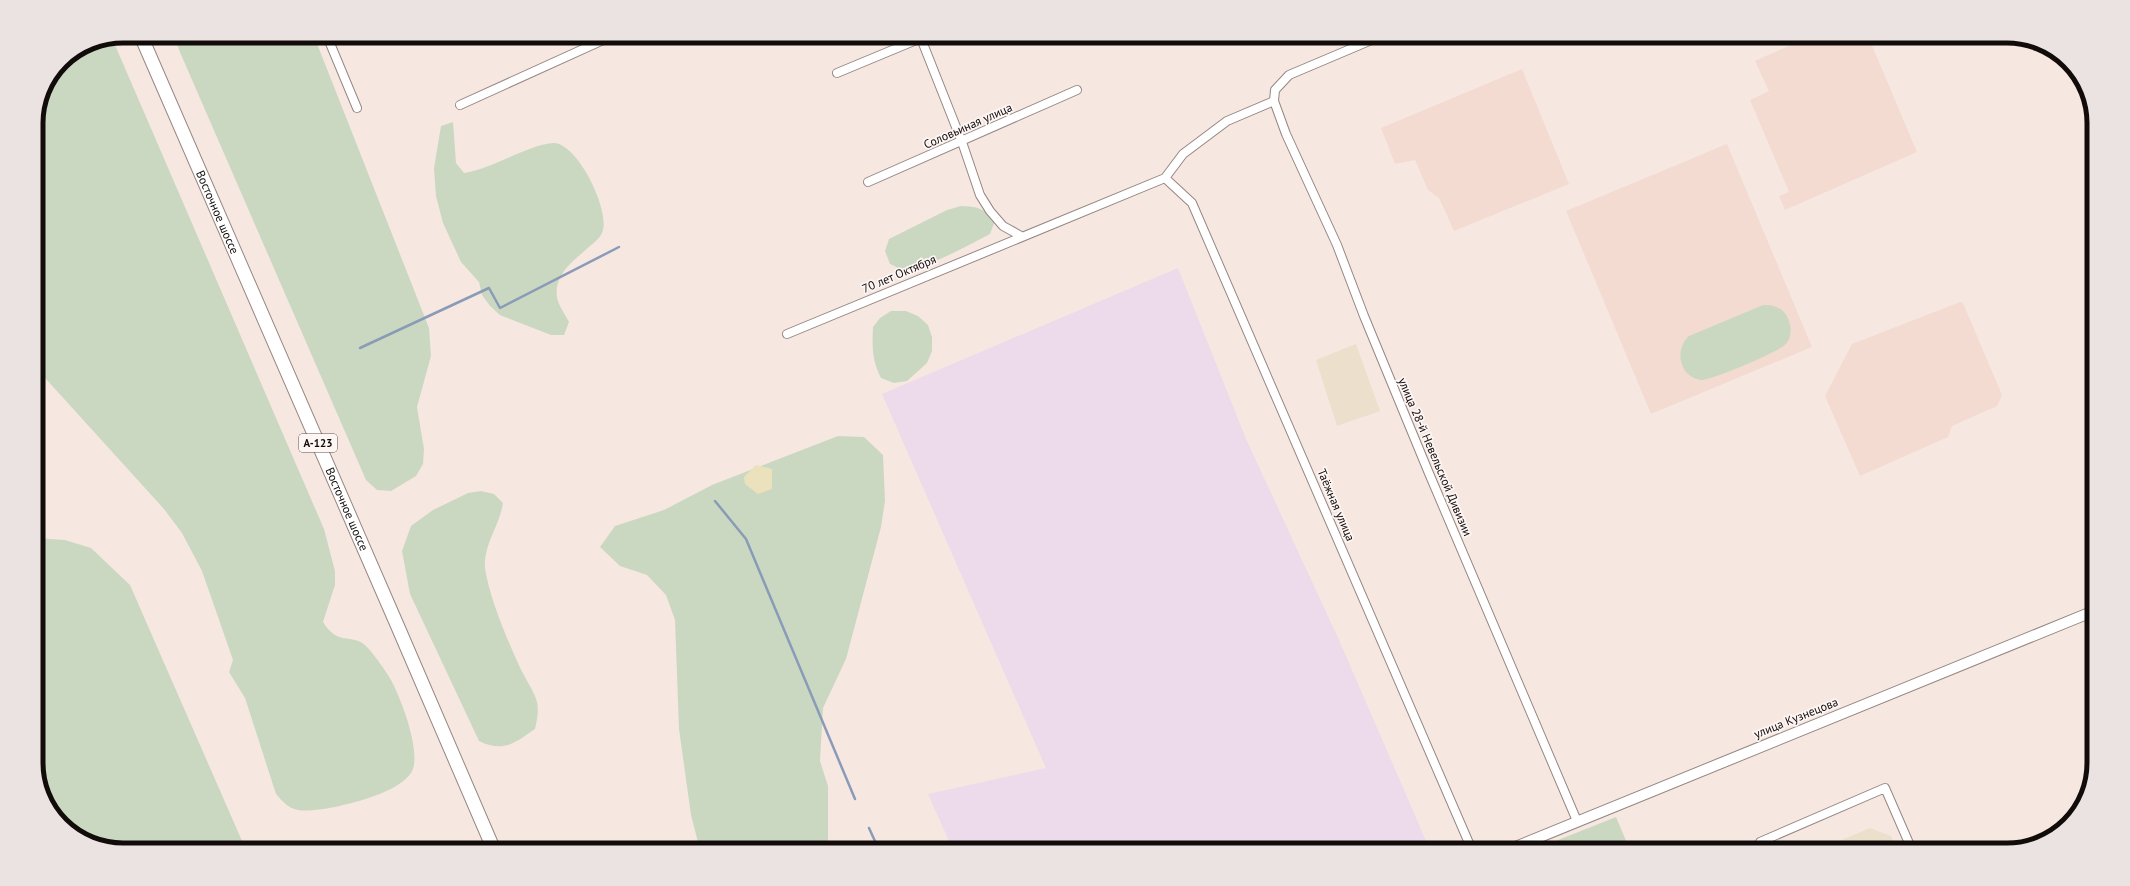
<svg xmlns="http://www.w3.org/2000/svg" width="2130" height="886" font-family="'PT Sans',sans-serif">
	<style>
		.commercial { fill: #ecdfcb }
		.industrial { fill: #eddaea }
		.built { fill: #f3dbd2 }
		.green { fill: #cbd8c1 }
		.sand { fill: #ebe1bc }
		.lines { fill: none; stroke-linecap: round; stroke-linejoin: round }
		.stream { stroke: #8a9bb7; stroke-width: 2.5 }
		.minor-casing { stroke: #958782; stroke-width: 10 }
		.tertiary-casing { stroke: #958782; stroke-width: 12 }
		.primary-casing { stroke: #958782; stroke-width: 15 }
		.minor { stroke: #fff; stroke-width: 8 }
		.tertiary { stroke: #fff; stroke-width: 10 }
		.primary { stroke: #fff; stroke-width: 13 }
		.labels { text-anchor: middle; stroke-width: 3.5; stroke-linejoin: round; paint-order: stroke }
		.shield { fill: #fdf6f4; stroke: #585250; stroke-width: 1 }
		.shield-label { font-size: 11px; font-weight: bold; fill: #110c0a }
		.street-label { font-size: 12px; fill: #110c0a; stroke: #fdf6f4 }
		.rim { fill: none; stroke: #110c0a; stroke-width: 5 }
	</style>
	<rect width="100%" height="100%" fill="#f7e7e1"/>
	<path class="commercial" d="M1356,344L1380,411L1337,426L1316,360Z
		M1870,828L1891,836L1896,850H1818Z"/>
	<path class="industrial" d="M1178,268L1246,439L1339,640L1430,850H953L928,794L1046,768L882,394Z"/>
	<path class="built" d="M1811,36H1833L1836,44L1854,36H1868L1917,152L1785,210L1779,196L1789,192L1750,100L1769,91L1755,61Z
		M1522,69L1569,184L1454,231L1439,198L1428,190L1415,160L1395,164L1381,128Z
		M1727,144L1812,347L1651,414L1566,211Z
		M1960,302L1963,303L2002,395L1997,406L1952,426L1948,437L1860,476L1825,396L1852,344Z"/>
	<path class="green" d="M175,36H314L429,328L431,356L417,407L424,449L423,464L416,476L391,491L377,490L366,480L179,50Z
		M112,38L324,529L335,571V585L323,622C339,648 353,631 368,648C376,657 385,670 391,680C401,698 423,755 411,773C400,790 362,801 343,805C333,808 307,812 298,810C288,808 282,801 276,794L245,698L229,672L233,660L202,571L182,533L164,509L36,368V118L45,85L62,61L90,43Z
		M453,122L456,163L464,173C493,169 527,145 553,143C577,142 609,208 603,230C602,236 595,242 590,246C575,260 554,273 557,297C558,305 565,314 569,322L564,335H551L500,315L490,306L482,295L479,282L461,262L443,223L436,196L434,168L441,126Z
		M961,206C977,206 985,209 995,221L990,234C972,243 920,273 901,269C897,268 893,265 890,264L885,251L889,239L947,210Z
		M1763,305C1775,304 1785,309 1789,321C1792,329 1791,338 1786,344C1779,352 1712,380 1702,380C1679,378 1674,349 1689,336Z
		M891,311H906L918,316L928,325L932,337V351L927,363L907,381L894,383L881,378C872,361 872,346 873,327L880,318Z
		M838,436L864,437L883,455L885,501L881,527L846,659L823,708L820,761L828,786V850H700L691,815L679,729L675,620L666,595L647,575L620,566L600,547L615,526L664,510L712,485Z
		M481,491L494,494L503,503C500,525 483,545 485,568C489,596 506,637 518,663C523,676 533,688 537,702C539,711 537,720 535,729C515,743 503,753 479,741L410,594L402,551L411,526L433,510L468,493Z
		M36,538L65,540L91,548L130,585L246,850H123L90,843L54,816L36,769Z
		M1616,817L1630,850H1533Z"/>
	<path class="sand" d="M756,465L772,469V489L758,494L745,484L744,477Z"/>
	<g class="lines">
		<path class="stream" d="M360,348L489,288L500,308L619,247
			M715,501L746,539L855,799
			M869,828L879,850"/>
		<g class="minor-casing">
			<path id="minor" d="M327,36L357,108
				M589,36L592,45
				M920,36L962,142L980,195L990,211L1003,226L1021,236
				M1381,36L1289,75L1275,90L1274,101L1286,134L1337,245L1364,316L1428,471L1577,821
				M837,73L926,36
				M460,105L612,36
				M1165,178L1192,203L1472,850
				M868,182L1077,90
				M787,334L1165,178L1183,154L1227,121L1274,101
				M1764,850L1760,842L1885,788L1912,850"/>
		</g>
		<g class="tertiary-casing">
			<path id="tertiary" d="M1508,850L2094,611"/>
		</g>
		<g class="primary-casing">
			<g id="primary">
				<path id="s1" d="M141,36C258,308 378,578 494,850"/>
			</g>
		</g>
		<use href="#minor" class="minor"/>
		<use href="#tertiary" class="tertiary"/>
		<use href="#primary" class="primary"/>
	</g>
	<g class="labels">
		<rect class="shield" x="299" y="434" width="38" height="18" rx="3"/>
		<g class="shield-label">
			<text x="318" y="447">А-123</text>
		</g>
		<g class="street-label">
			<text transform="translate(968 126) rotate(-24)" y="4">Соловьиная улица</text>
			<text dy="4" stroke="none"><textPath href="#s1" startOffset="192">Восточное шоссе</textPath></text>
			<text transform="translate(899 274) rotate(-23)" y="4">70 лет Октября</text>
			<text transform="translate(1435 457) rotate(67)" y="4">улица 28-й Невельской Дивизии</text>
			<text transform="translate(1336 505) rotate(67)" y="4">Таёжная улица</text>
			<text dy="4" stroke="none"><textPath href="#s1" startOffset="516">Восточное шоссе</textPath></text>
			<text transform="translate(1796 718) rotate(-22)" y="4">улица Кузнецова</text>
		</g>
	</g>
	<path d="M0 0H2130V886H0ZM123 43H2007A80 80 0 0 1 2087 123V763A80 80 0 0 1 2007 843H123A80 80 0 0 1 43 763V123A80 80 0 0 1 123 43Z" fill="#eae3e1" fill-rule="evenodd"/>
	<path class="rim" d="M123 43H2007A80 80 0 0 1 2087 123V763A80 80 0 0 1 2007 843H123A80 80 0 0 1 43 763V123A80 80 0 0 1 123 43Z"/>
</svg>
